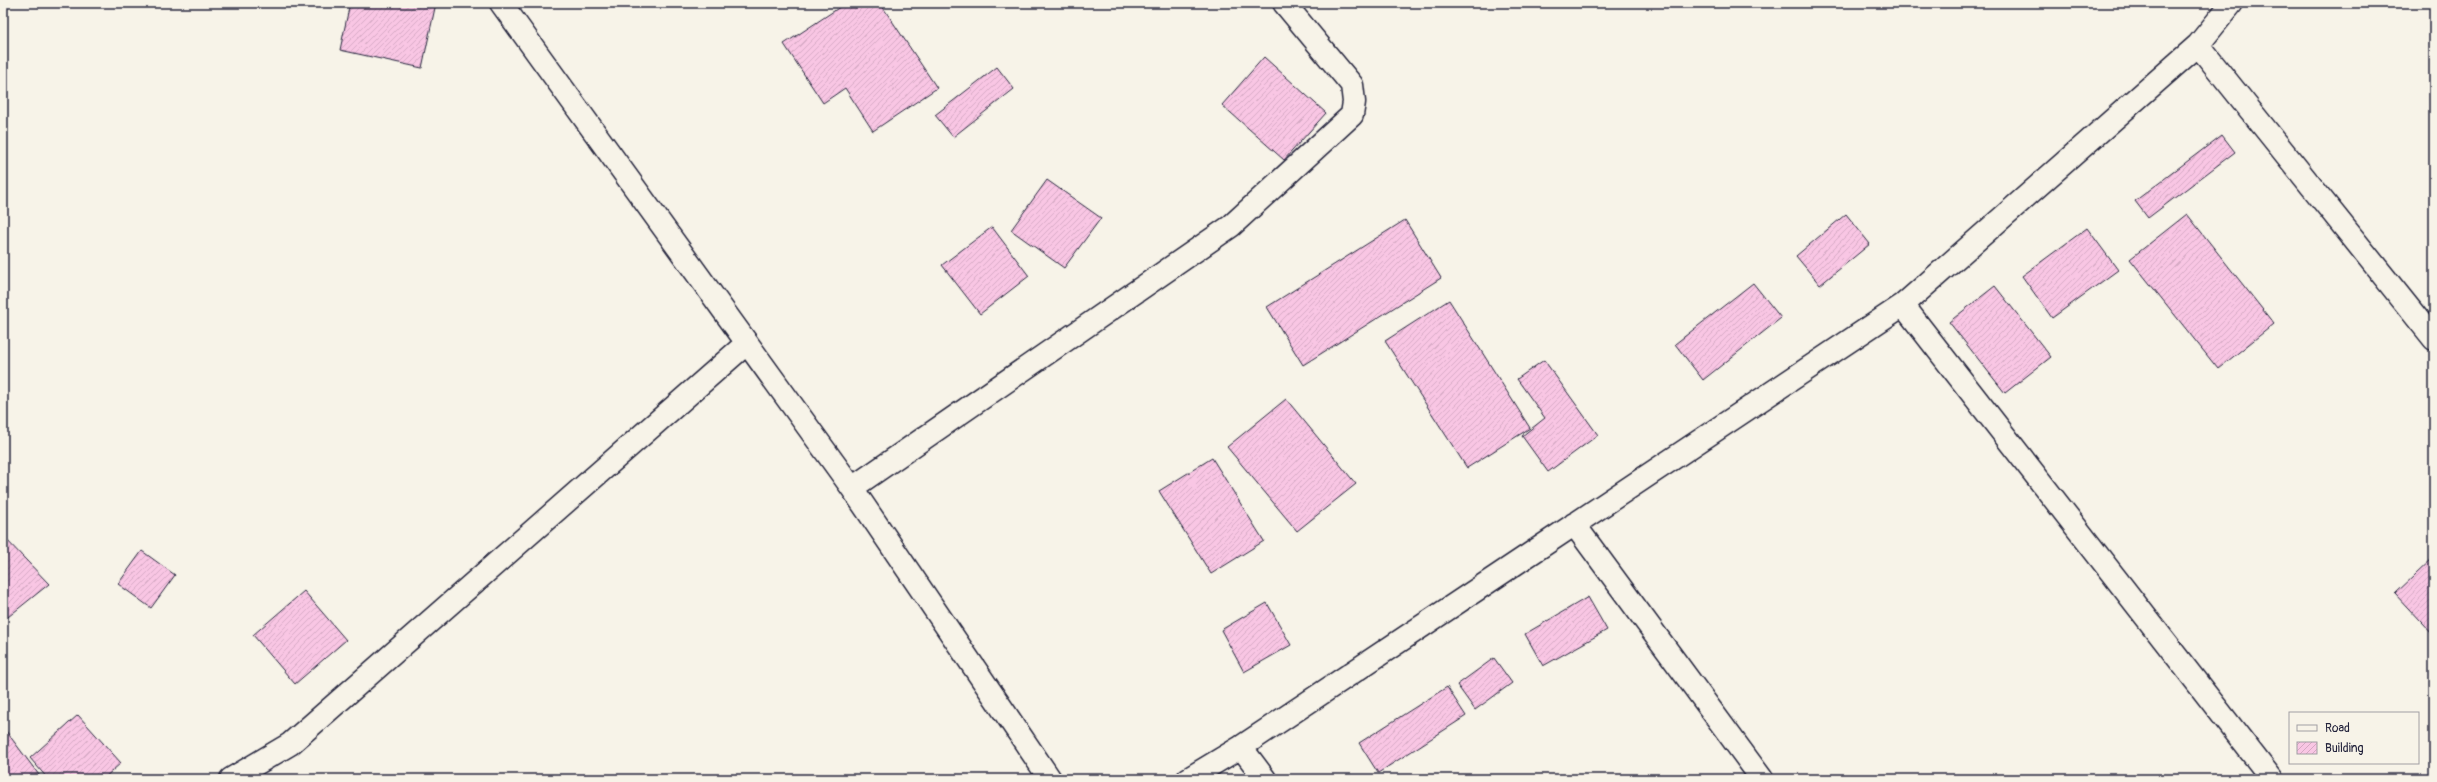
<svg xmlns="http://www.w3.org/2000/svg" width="2437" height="782" font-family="Pangolin,sans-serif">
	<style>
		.building { fill: url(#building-hatch); stroke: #22223b }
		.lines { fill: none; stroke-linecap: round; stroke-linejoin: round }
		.street-casing { stroke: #22223b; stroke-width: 25 }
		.street { stroke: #f7f3e8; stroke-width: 22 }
	</style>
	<defs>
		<pattern id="building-hatch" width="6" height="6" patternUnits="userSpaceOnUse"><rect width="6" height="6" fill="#f9c6e4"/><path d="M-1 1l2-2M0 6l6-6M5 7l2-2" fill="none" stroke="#d5aac4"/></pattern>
	</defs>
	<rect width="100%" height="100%" fill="#f7f3e8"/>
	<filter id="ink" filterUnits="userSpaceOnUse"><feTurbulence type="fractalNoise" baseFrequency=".025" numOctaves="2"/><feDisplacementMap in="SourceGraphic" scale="8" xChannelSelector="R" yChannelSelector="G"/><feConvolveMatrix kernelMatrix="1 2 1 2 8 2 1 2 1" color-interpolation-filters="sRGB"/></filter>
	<g filter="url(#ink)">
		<path class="building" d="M350,3H436L422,68L340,50Z
			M846,3H880L937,88L873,131L845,88L823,103L784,44Z
			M1264,57L1326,113L1284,160L1222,105Z
			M997,67L1014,89L953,137L935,115Z
			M2222,135L2235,152L2148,218L2135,201Z
			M1047,180L1101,218L1064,268L1011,230Z
			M1846,214L1870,244L1820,285L1796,256Z
			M2187,214L2274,324L2218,369L2130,259Z
			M1405,220L1441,278L1303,365L1267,307Z
			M992,227L1029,276L980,314L942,265Z
			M2087,228L2118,270L2052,318L2022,276Z
			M1753,283L1781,318L1703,380L1675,344Z
			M1995,286L2051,357L2005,393L1949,322Z
			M1449,300L1530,428L1467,468L1385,341Z
			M1544,360L1598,435L1548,472L1522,436L1545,418L1517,379Z
			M1286,399L1356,484L1297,531L1227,447Z
			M1212,458L1264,541L1211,574L1159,491Z
			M3,536L49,584L3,621Z
			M142,551L175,575L151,608L118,584Z
			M2434,557V636L2395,594Z
			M304,591L346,640L295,684L253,635Z
			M1588,597L1607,630L1543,666L1525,634Z
			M1267,603L1291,645L1244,672L1221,630Z
			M1494,658L1512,683L1475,710L1457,685Z
			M1447,687L1466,716L1378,773L1359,743Z
			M78,715L121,763L103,779H48L30,758Z
			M3,727L42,779H3Z"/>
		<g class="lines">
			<g class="street-casing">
				<path id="street" d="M501,3L852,488L1050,779
					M2198,45L2434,339
					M1903,305L2272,779
					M852,488L1231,226L1352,115L1354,102L1352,85L1284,3
					M1574,524L1762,779
					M1241,747L1265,779
					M231,779L290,744L747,343
					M1188,779L1241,747L1903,305L2198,45L2232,3"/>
			</g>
			<use href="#street" class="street"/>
		</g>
	</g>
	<rect width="2437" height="782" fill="none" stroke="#f7f3e8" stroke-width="16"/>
	<rect x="8" y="8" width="2421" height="766" fill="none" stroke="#22223b" stroke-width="1.5" filter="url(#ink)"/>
	<rect x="2289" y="712" width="130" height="52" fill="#f7f3e8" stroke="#a29fa3"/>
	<rect x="2297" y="725" width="20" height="6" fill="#f7f3e8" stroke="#a29fa3"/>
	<text x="2325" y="732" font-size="12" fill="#22223b">Road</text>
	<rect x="2297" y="742" width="20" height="12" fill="url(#building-hatch)" stroke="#a29fa3"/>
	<text x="2325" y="752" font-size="12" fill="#22223b">Building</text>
</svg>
